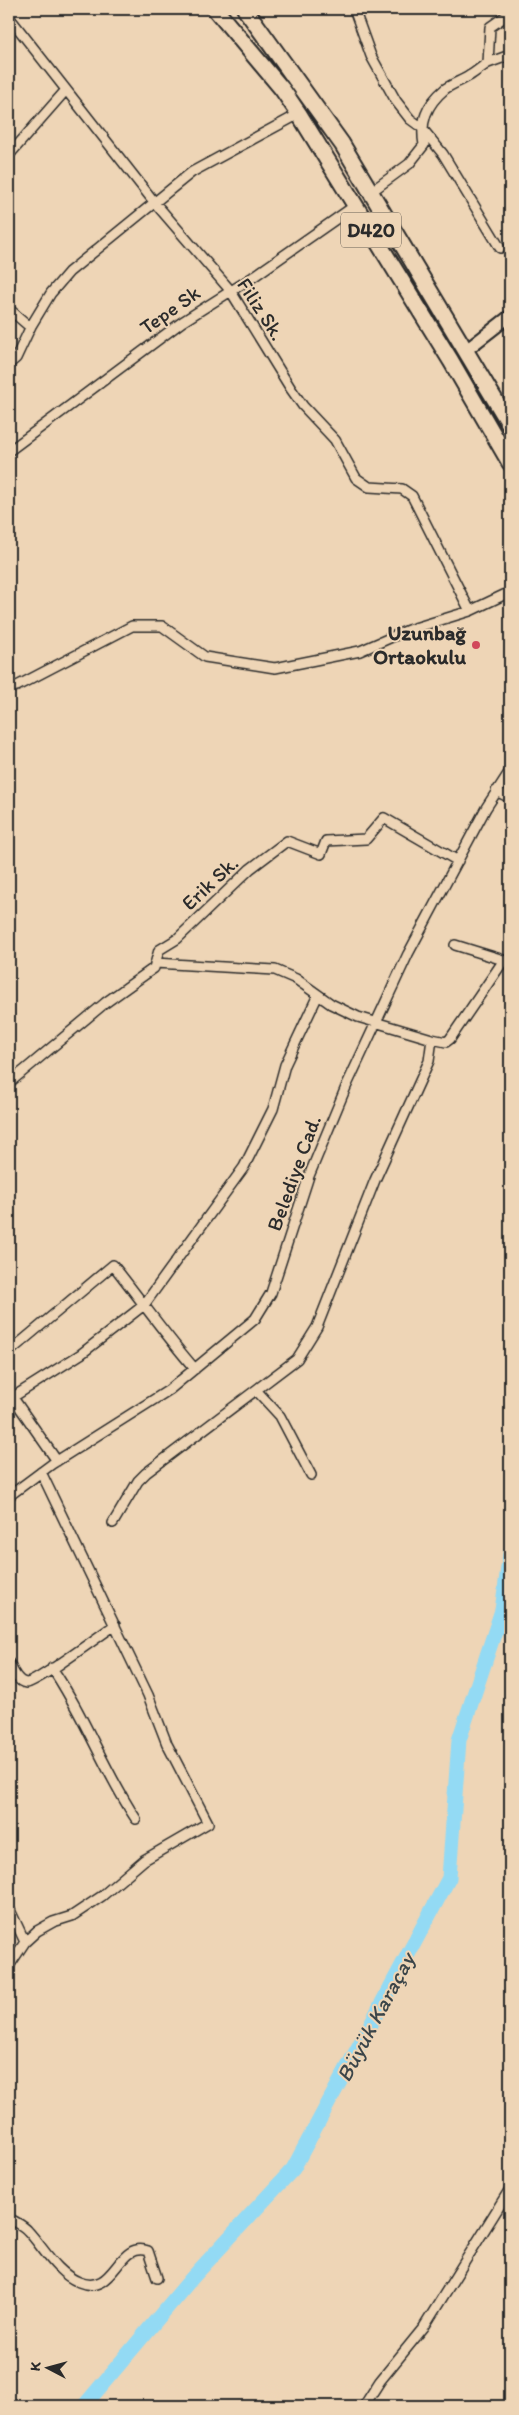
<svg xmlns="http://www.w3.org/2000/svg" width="519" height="2415" font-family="Itim,sans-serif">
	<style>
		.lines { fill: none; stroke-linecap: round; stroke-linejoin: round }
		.river { stroke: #93daf4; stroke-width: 15 }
		.minor-casing { stroke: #2b2b2b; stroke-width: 12 }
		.tertiary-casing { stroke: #2b2b2b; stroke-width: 15 }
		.trunk-casing { stroke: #2b2b2b; stroke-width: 19 }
		.minor { stroke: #eed5b6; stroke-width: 9 }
		.tertiary { stroke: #eed5b6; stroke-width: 11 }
		.trunk { stroke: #eed5b6; stroke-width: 15 }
		.poi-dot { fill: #d1495b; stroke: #eed5b6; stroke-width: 2 }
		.labels { text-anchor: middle; stroke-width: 4; stroke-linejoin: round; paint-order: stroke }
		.shield { fill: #eed5b6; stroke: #665e55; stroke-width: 1 }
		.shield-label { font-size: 20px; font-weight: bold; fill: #2b2b2b }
		.street-label { font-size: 21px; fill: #2b2b2b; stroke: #eed5b6 }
		.poi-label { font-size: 21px; font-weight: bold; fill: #2b2b2b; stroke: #eed5b6; text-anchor: end }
		.water-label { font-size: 22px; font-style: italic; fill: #3b4549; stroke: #eed5b6 }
	</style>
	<rect width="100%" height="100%" fill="#eed5b6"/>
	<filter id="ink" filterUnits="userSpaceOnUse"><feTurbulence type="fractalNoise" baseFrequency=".02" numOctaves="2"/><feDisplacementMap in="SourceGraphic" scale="10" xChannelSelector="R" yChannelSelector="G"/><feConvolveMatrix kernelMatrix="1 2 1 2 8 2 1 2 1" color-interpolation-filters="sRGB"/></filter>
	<g filter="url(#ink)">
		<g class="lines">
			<path class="river" d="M84,2406L192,2278L293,2169L449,1878L459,1740L502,1610L510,1554"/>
			<g class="minor-casing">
				<path id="minor" d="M354,9L371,56L396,101L410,119L421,127L443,154L500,248
					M9,17L155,203L230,290L291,389L303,406L335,440L356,478L369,487L402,489L412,496L470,611
					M488,63L510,55
					M9,155L66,90
					M372,191L409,164L424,145C420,122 426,105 445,89C452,84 461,81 469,76C476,72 481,67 488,63L490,27L510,13
					M9,309L30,327
					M9,364L16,358L31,326L51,293L69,272L192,172L299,114
					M9,451L182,322L253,277L356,205
					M9,688L17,686L132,626H162L205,657L275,668L360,651L408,630L470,611L510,592
					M496,791L510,798
					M455,945L510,962
					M432,1039L446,1042L450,1039L504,960
					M9,1083L105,1003L154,968L159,950L177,939L250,869L287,841L321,854L326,841L366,839L384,818L458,861
					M9,1352L113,1265C141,1300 166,1336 195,1369
					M256,1390L280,1416L311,1475
					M9,1392L57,1461
					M13,1397L81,1354L144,1305L244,1167L273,1109L285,1065L318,995
					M9,1496L52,1464L169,1390L255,1319L271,1293L309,1176L346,1087L408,954L486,808L510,771
					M113,1523L138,1481L146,1473L297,1359L317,1327L375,1180L429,1061L432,1039L358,1017L331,1004L296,979L275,970L155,963
					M9,1663C12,1670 17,1682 26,1683C36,1683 102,1634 115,1625
					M52,1668C85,1716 104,1771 136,1819
					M9,1908L25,1942
					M9,1966L25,1942L37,1931L53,1922L72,1916L102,1896L144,1860L208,1823L167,1744L148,1695L41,1472
					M9,2218C15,2222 23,2225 28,2231C43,2247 56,2273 79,2282C115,2297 117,2240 148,2251L157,2278
					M364,2406L380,2381L424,2327L510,2189"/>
			</g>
			<g class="tertiary-casing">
				<path id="tertiary" d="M465,351L510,316"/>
			</g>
			<g class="trunk-casing">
				<path id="trunk" d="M215,9L282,89L299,114L451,361L510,463
					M245,9L342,144L510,425"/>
			</g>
			<use href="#minor" class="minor"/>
			<use href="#tertiary" class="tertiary"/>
			<use href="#trunk" class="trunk"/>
		</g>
	</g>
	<circle class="poi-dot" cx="476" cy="645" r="5"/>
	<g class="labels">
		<rect class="shield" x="341" y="212.5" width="60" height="35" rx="4"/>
		<g class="shield-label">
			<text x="371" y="237">D420</text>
		</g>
		<g class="street-label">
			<text transform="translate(261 309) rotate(57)" y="7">Filiz Sk.</text>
			<text transform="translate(170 310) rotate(-35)" y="7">Tepe Sk</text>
			<text transform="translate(210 883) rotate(-43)" y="7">Erik Sk.</text>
			<text transform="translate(294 1173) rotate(-70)" y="7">Belediye Cad.</text>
		</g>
		<g class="poi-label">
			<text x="466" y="640">Uzunbağ<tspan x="466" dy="24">Ortaokulu</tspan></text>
		</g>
		<g class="water-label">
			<text transform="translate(375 2017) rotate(-62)" y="8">Büyük Karaçay</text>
		</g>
	</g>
	<rect width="519" height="2415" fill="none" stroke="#eed5b6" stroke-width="30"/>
	<rect x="15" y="15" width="489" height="2385" fill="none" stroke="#2b2b2b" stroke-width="2" filter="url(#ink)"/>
	<g transform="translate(48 2368) rotate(276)" stroke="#eed5b6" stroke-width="4" paint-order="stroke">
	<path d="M0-4L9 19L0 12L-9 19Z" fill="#2b2b2b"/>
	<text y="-8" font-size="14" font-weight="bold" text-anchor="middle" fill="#2b2b2b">K</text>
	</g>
</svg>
